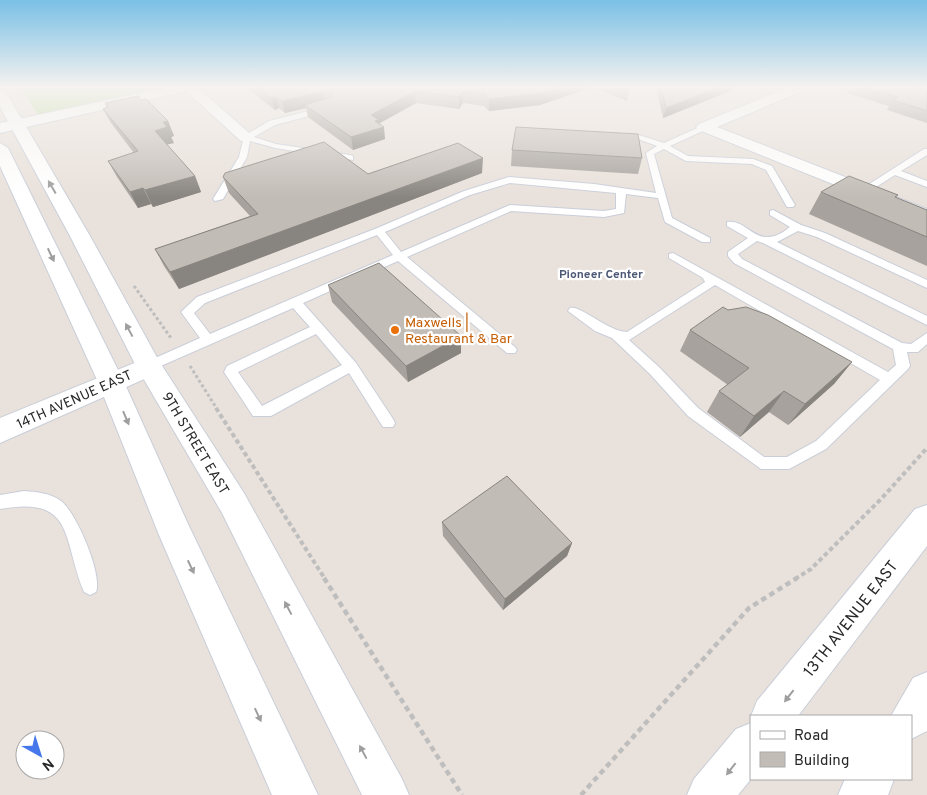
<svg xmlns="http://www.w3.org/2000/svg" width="927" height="795" font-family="Overpass,sans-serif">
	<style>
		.green { fill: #b9dc9b }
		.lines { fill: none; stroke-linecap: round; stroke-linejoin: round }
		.service-casing { stroke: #c9ced9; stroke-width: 2 }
		.minor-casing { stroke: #c9ced9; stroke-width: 2 }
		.secondary-casing { stroke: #c9ced9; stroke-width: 2 }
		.path-far2 { stroke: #bebebe; stroke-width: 3; stroke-dasharray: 3 2.5; stroke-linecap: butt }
		.path-far1 { stroke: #bebebe; stroke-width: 4; stroke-dasharray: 4.5 3; stroke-linecap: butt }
		.path { stroke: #bebebe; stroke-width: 4.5; stroke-dasharray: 5.5 4; stroke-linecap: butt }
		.service { fill: #fff; fill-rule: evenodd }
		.minor { fill: #fff; fill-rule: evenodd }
		.secondary { fill: #fff; fill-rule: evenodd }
		.wall { fill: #a7a29d }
		.shaded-wall { fill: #88847f }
		.building { fill: #c2bcb6; stroke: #88847f }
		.oneway { fill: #9e9e9e }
		.food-dot { fill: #e8710a; stroke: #fff; stroke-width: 2 }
		.labels { text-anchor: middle; stroke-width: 4.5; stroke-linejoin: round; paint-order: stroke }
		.far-neighbourhood-label { font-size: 12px; font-weight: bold; fill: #4c5875; stroke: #fff }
		.food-label { font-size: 14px; fill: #c56008; stroke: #fff; text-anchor: start }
		.street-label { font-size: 14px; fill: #282828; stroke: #fff }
		.near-street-label { font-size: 16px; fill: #282828; stroke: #fff }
	</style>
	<rect width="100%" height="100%" fill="#e9e1db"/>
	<path class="green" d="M21,87H165L38,115Z"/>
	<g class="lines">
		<g class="service-casing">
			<path id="service" d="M324,107L328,109L327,111L275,125L254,137L276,144L350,155L353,156V160L275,148L250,141L247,157L223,199L215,201L213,199L239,157L244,136L269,121Z
				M704,125L708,127L707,129L670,146L688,156L753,159L772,166L795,205L793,207H787L766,170L752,164L686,161L664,149L654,154L672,218L710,238V242H702L665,222L658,198L626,194L624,213L604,217L511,211L407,257L515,347L517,350L515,353H507L398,261L303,303L356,363L393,419L395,423L393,427H383L349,373L271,416H253L226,375L224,372L227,366L310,327L293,308L154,369H144L142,366L144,363L200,338L181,312L197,297L375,229L464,191L509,177L594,184L656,193L646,153L657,146L638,139L618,138V134L639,135L664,143ZM510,183L616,193V209L604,211L510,205L401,252L385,232L470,195ZM377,235L393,255L210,334L194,313L205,303ZM316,334L342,365L262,406L238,372Z
				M924,149H927V155L901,171L927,181V187L895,175L868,192L860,190Z
				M773,210L801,225L825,233L927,280V288L817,237L798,231L777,242L927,316V325L763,243L757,241L738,254L742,259L902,343L911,344L927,333V344L918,352H907L910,366L908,369L826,449L789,469H761L688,416L650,374L612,338L595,331L568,311L570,308C581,305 607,331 627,332L705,282L703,278L669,258V254L673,253L888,372L896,365L893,349L734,263L728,256V252L748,238L727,226V222C749,218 757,254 790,227L770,215V211ZM715,285L880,380L816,441L787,457H764L698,408L660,368L629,340Z
				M24,491C37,492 50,493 61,501C76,512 103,575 96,592L90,595L84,592C62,540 76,495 0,509V495Z"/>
		</g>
		<g class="minor-casing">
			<path id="minor" d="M169,87H197L255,138L253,141H241L186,91L0,133V123Z
				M789,87H807L805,90L717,127L927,209V222L699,130L696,127L699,124Z
				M149,357L158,359L162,366L158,373L0,443V418Z"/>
		</g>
		<g class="secondary-casing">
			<path id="secondary" d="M0,90L7,94L90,236L159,361L244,493L402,779L409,795H362L222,513L136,366L70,236L0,107Z
				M0,143L8,148L124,382L188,524L318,795H272L159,535L98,382L0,166Z
				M927,505V546L798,716H751L757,701L915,509Z
				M927,672V731L911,739V716H891L913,678Z
				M751,723V779L738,795H687L694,779L736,729Z
				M845,779H894L888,795H838Z"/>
		</g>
		<path class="path-far2" d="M134,286L171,338
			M190,366L217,409"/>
		<path class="path-far1" d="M216,408L325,579
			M795,579L811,569L882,498L927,448"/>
		<path class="path" d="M324,578L462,795
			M581,795L749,608L797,578"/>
		<use href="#service" class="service"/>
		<use href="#minor" class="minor"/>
		<use href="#secondary" class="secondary"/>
	</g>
	<path class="wall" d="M248,87H629V89L627,101L593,87L540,105L489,111L484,106L463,103L459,109L416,103L380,123L385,139L353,150L308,117L306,108L285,113L279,108L275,110L249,90Z
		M656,87H740L663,118Z
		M851,87H915L927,90V123L887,110L889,106L847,93Z
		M917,87H927V89Z
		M141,100L168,121L174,136L171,137L174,143L167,144L195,176L201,192L153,207L151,204L138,208L117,177L108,161L134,153L111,123L103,109L107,108L105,103Z
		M512,150L642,158L638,174L511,166Z
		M482,173L179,289L164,266L155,249L250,216L229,193L223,177Z
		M821,192L896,198L927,210V266L809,214Z
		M328,285L461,353L408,382L332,302Z
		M728,310L852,362L834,384L788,425L769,412L740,437L707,412L719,391L728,385L680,351L690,330Z
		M442,522L572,543L567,556L503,610L443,536Z"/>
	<path class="shaded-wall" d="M561,87H593L540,105L489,111V99Z
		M720,87H740L663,118L666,108Z
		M324,91L326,103L305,105L306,108L285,113L282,101Z
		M415,91L416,103L380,123V128L384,127L385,139L353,150L351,137L371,115Z
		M463,91V103L459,109V97Z
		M276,97L279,108L275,110L271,98Z
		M168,121L174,136L171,137L174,143L161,146L155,131L163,122Z
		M483,158L482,173L179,289L170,272Z
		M195,176L201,192L153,207L145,190Z
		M143,188L151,204L138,208L130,192Z
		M461,336V353L408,382L406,366Z
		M852,362L834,384L788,425L805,404Z
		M784,391L769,412L740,437L754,416Z
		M572,543L567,556L503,610L505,599Z"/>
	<path class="building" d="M257,87H561L541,93L489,99L485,94L463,91L459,97L415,91L371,115L379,120L375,121L384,127L351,137L305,105L332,97V93L324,91L282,101L276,97L271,98Z
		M661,87H720L666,108Z
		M862,87H915L927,90V111L893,100L898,97Z
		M138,96L141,100L146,99L168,121L163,122L167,127L155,131L195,176L145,190L143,188L130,192L108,161L138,151L103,109L108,107L105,103Z
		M516,127L638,134L642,158L512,150Z
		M324,142L368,174L458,143L483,158L170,272L155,249L258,214L223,177L225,173Z
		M849,176L898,195L895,197L927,210V237L821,192Z
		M379,263L461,336L406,366L328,285Z
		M723,307L728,310L746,307L768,315L852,362L805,404L784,391L754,416L719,391L749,368L690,330Z
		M507,476L572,543L505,599L442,522Z"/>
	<defs><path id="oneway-solid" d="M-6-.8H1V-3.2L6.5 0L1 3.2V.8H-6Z" transform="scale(1.25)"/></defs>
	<g class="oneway">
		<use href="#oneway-solid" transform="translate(52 187) rotate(-120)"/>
		<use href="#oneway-solid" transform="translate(51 255) rotate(65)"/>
		<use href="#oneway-solid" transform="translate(129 330) rotate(-118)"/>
		<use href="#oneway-solid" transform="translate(126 418) rotate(67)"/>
		<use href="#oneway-solid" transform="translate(191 567) rotate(65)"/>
		<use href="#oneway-solid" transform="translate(288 608) rotate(-118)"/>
		<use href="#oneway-solid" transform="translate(789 696) rotate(128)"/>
		<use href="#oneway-solid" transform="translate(258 715) rotate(65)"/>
		<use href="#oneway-solid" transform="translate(363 752) rotate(-118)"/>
		<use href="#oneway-solid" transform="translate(731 769) rotate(128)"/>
	</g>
	<linearGradient id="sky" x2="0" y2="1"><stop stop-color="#7ac0e6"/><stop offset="0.44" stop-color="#f5f2ef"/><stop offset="1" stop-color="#f5f2ef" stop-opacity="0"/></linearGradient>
	<rect width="927" height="198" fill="url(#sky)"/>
	<circle class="food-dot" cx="395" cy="330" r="5"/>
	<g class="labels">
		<g class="far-neighbourhood-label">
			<text x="601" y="278">Pioneer Center</text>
		</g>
		<g class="food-label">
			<text x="405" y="327">Maxwells |<tspan x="405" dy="16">Restaurant &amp; Bar</tspan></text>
		</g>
		<g class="street-label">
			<text transform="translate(74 399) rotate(-24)" y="5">14TH AVENUE EAST</text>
			<text transform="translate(196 443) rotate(59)" y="5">9TH STREET EAST</text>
		</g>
		<g class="near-street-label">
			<text transform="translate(850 618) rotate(-52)" y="6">13TH AVENUE EAST</text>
		</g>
	</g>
	<rect x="750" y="715" width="162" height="65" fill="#ffffff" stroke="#a9a9a9"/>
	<rect x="760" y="731" width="25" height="8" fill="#ffffff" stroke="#a9a9a9"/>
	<text x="794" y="740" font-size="15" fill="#282828">Road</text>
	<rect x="760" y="752" width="25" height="15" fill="#c2bcb6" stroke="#a9a9a9"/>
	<text x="794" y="765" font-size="15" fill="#282828">Building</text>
	<g transform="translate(40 755) rotate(141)"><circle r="24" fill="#ffffff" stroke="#a9a9a9"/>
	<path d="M0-4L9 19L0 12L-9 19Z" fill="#4678eb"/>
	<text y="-8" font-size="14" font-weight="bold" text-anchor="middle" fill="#282828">N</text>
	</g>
</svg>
